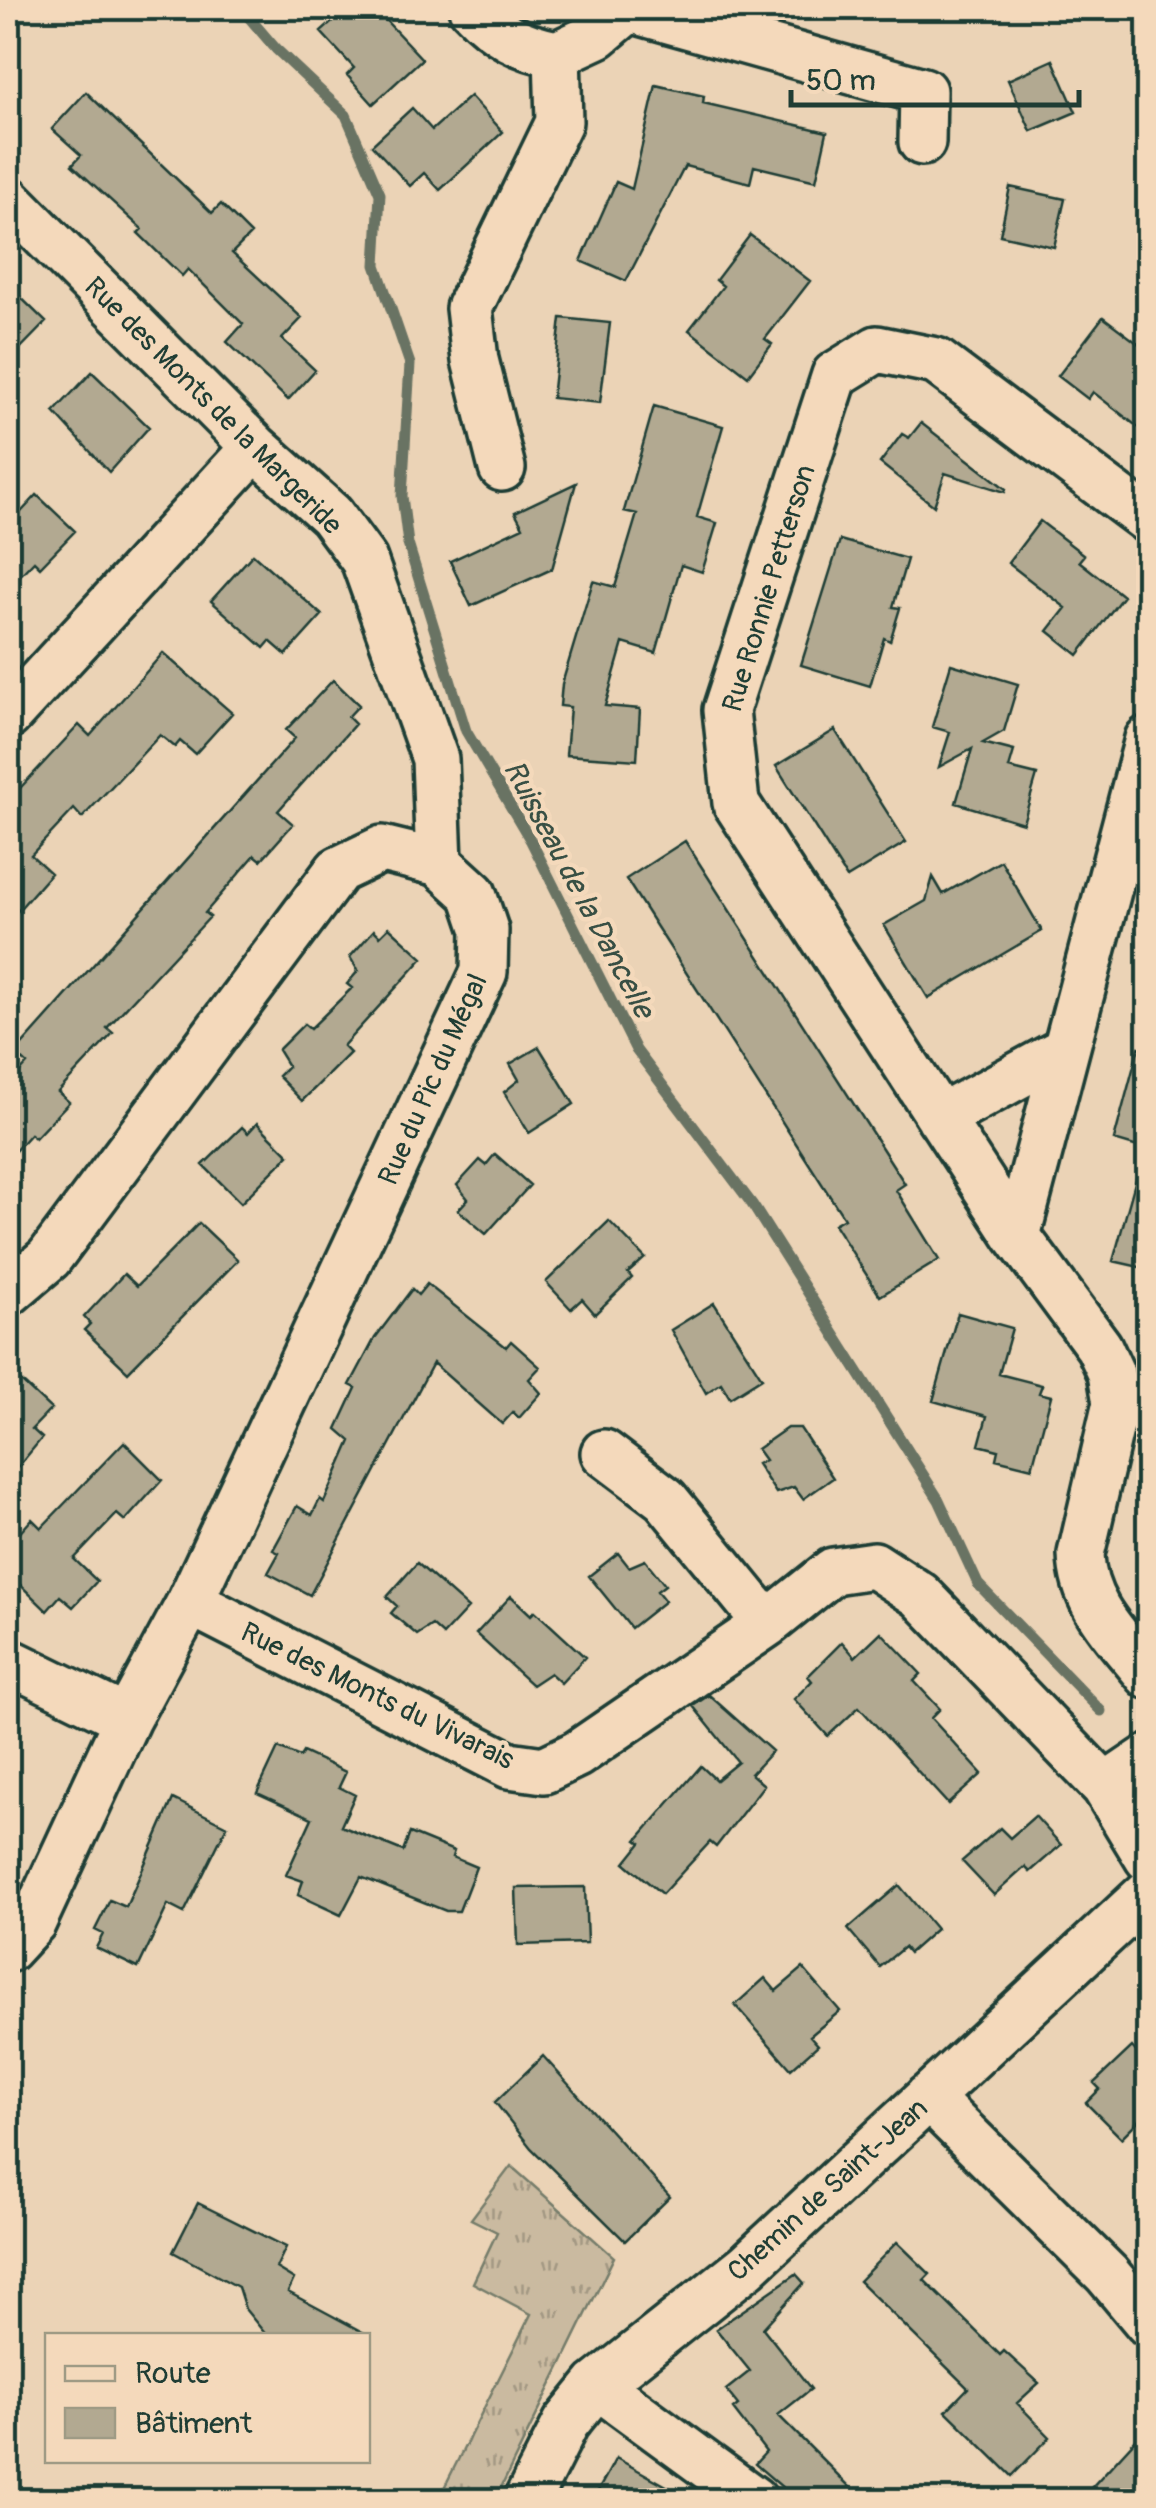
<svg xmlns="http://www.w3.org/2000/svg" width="1156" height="2508" font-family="Pangolin,sans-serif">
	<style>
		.grass { fill: url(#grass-tufts); stroke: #747c6a; stroke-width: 2.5 }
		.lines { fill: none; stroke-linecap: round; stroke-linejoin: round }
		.stream { stroke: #697363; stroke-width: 11 }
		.building { fill: #b2a991; stroke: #1f3d34; stroke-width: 2.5 }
		.minor-casing { stroke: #1f3d34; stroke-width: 52 }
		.minor { stroke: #f4d9bb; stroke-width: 45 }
		.labels { text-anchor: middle; stroke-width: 9; stroke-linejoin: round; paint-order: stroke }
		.street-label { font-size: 28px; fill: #1f3d34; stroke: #f4d9bb }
		.water-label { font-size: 30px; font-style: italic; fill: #384f44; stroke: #f4d9bb }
	</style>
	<defs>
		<pattern id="grass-tufts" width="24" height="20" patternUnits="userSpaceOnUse" patternTransform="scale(2.5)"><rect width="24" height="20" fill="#cabaa0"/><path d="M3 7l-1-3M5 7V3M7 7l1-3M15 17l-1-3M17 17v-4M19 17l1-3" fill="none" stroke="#a39883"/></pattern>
	</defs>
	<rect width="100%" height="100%" fill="#ebd3b6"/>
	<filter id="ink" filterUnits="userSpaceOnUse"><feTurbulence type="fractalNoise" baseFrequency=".01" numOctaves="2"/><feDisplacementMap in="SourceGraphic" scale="20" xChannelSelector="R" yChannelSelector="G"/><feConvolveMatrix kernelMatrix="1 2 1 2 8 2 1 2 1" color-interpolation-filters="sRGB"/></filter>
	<g filter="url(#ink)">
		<path class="grass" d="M511,2166L614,2257L495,2500H438L531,2314L473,2283L497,2232L471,2219Z"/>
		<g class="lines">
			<path class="stream" d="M241,8L276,49L346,115L380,194L376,265L410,364L402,496L408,544L466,731L531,841L636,1050L752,1204L939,1500L978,1584L1101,1711"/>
		</g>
		<path class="building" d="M348,8H374L422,59L373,104L347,75L354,68L321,32Z
			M1053,60L1076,112L1031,131L1008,80Z
			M656,85L704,96L703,103L827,132L816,181L754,166L750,183L685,166L626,281L581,261L616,182L632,189Z
			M86,92L212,213L221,204L251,234L232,253L302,318L282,339L315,370L288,400L227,342L243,324L188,269L182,276L138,233L142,229L72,165L81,155L52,129Z
			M470,96L503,132L440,190L424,173L410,186L372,145L412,108L432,130Z
			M1010,187L1065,199L1054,247L1000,235Z
			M750,235L810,281L765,339L772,344L748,376L689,330L723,286L716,280Z
			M8,285L46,322L8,361Z
			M1103,317L1148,351V435L1093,392L1088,399L1058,376Z
			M561,318L610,323L600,403L552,398Z
			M92,372L149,427L109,472L54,412Z
			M654,406L723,426L697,517L717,523L702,572L681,565L656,653L623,643L605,706L640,709L637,760L566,755L570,707L560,706L562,684L593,581L615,587L637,514L624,511Z
			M921,423L1006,489L1005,492L945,473L934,506L880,463L902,434L909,438Z
			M576,483L552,569L471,606L450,561L523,527L515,512Z
			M37,495L75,531L40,567L34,561L8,588V526Z
			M1040,521L1084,555L1079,561L1123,596L1078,655L1048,631L1066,608L1008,563Z
			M840,540L907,559L893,607L900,608L890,641L884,638L870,686L801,665Z
			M253,554L322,615L286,655L270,641L264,648L211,601Z
			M163,653L232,713L195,754L180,741L175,747L160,735L82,818L74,809L31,855L51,873L8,922V801L79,725L90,736Z
			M951,664L1018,684L1004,731L983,743L1014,751L1009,768L1037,775L1023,823L956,803L972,749L939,767L950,732L932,727Z
			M333,680L359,705L348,717L355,724L278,811L293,824L261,860L255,855L205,913L210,917L107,1028L113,1033L58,1092L69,1102L35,1138L30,1134L8,1159V1085L27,1064L15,1053L295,738L286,730Z
			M835,730L906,842L847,878L776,766Z
			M685,841L905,1184L896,1190L939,1260L880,1296L834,1224L844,1218L626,879Z
			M1001,861L1042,931L928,998L884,925L926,901L933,877L943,894Z
			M389,927L423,958L343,1046L350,1053L302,1101L278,1076L288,1066L278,1050L304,1024L310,1029L352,988L347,984L358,971L350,957L374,930L380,936Z
			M539,1047L574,1104L529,1133L504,1092L519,1080L510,1064Z
			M1139,1047L1148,1049V1150L1114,1140Z
			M257,1123L289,1155L241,1203L203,1165L242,1127L248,1133Z
			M495,1154L530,1185L486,1234L458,1210L468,1199L457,1185L480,1160L486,1165Z
			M1139,1168L1148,1169V1269L1113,1261Z
			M609,1221L645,1258L628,1273L632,1278L595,1314L582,1299L571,1309L546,1282Z
			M199,1223L238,1260L128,1372L84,1330L90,1324L84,1317L124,1274L137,1286Z
			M427,1284L506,1347L511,1341L540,1367L529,1379L541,1393L519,1418L513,1412L502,1424L433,1363L310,1595L268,1573L279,1553L273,1550L297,1506L312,1515L320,1499L324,1502L351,1441L337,1429L356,1388L350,1385L375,1338L412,1289L418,1295Z
			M714,1303L762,1378L730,1398L721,1383L706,1393L671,1330Z
			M958,1313L1012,1328L999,1374L1042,1385L1039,1393L1051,1396L1032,1468L996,1459L998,1450L979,1445L987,1416L933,1401Z
			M8,1369L51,1409L32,1429L42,1438L8,1479Z
			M787,1428H800L833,1478L803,1499L794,1487L776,1493L757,1464L765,1460L757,1449Z
			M124,1442L162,1480L125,1521L117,1514L74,1559L97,1581L73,1607L60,1596L47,1611L8,1573V1546L32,1519L41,1528Z
			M618,1553L629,1567L645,1560L665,1585L657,1591L665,1601L631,1628L589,1576Z
			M417,1563L468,1608L443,1635L432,1625L417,1635L391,1613L397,1606L387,1597Z
			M511,1596L531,1615L535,1611L585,1657L561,1683L550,1673L532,1685L476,1634Z
			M881,1632L921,1674L914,1681L940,1709L931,1718L982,1774L948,1804L859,1707L828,1736L794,1699L812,1681L808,1676L842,1642L855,1657Z
			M709,1695L772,1751L751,1774L764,1785L716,1847L710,1842L662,1894L625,1863L641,1843L637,1840L701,1766L716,1780L738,1762L693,1706Z
			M278,1748L300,1757L303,1752L346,1772L339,1787L355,1795L341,1826L403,1851L410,1833L454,1851L452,1857L476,1867L459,1911H446L361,1877L341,1915L298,1895L303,1881L286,1875L312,1818L257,1793Z
			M173,1799L227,1826L184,1913L168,1905L138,1968L96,1948L103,1934L95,1930L110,1900L126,1907Z
			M1035,1816L1061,1845L1030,1872L1025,1867L994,1895L962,1861L1000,1828L1010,1838Z
			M899,1885L936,1929L909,1953L904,1947L880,1967L848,1929Z
			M585,1887L587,1943L518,1945L516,1888Z
			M803,1968L840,2011L810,2036L818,2045L791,2069L735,2005L765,1978L776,1991Z
			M1132,2047L1148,2065V2111L1121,2138L1086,2103L1100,2089L1094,2083Z
			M543,2056L670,2197L625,2241L531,2148L495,2102Z
			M198,2203L286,2247L276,2268L294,2279L288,2292L370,2336H267L245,2309L238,2287L173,2252Z
			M897,2242L930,2274L924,2280L1000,2355L1004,2351L1039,2383L1017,2403L1050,2437L1012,2476L946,2411L968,2388L859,2281Z
			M796,2274L804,2283L763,2328L811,2389L778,2415L863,2500H797L755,2464L766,2452L733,2409L738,2405L726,2390L750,2371L716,2329Z
			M1148,2426V2500H1107L1092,2487Z
			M616,2458L692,2500H593Z"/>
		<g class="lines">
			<g class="minor-casing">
				<path id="minor" d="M472,8C497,35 521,47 557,54
					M630,9L923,91L922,142
					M8,199L255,447L331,515L364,560L435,759L439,863
					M502,468L475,360L469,308L559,122L557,54L598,35L630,8
					M1148,520L936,361L877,349L835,375L726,710L736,803L1017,1236L1099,1347L1111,1373L1116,1403L1081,1554C1082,1605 1118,1637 1148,1675
					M8,716L255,447
					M940,1118L1065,1050
					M1017,1236L1148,739
					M8,1293L49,1258L338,870L382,849L439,863L473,894L485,930L484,972L190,1602L127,1719L33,1922L8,1949
					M604,1453L665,1499L767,1624
					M190,1602L509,1765L544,1770L577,1754L767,1624L833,1571L874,1565L920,1595L1105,1787L1148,1858
					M8,1661L127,1719
					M1105,1787L1148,1758
					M928,2097L1107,2274L1148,2323
					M597,2385L754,2500
					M527,2500L566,2423L597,2385L747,2266L1148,1893"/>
			</g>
			<use href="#minor" class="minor"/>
		</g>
	</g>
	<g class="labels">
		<g class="street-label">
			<text transform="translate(214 405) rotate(45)" y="10">Rue des Monts de la Margeride</text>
			<text transform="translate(768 588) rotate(-73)" y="10">Rue Ronnie Petterson</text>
			<text transform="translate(432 1079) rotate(-66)" y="10">Rue du Pic du Mégal</text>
			<text transform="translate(378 1695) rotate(26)" y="10">Rue des Monts du Vivarais</text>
			<text transform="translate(827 2189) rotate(-42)" y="10">Chemin de Saint-Jean</text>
		</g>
		<g class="water-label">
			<text transform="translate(579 889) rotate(62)" y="10">Ruisseau de la Dancelle</text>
		</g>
	</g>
	<rect width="1156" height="2508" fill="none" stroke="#f4d9bb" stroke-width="40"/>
	<rect x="20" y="20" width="1116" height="2468" fill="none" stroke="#1f3d34" stroke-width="4" filter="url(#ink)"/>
	<rect x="45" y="2333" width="325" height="130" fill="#f4d9bb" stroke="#9f9b85" stroke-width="2.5"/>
	<rect x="65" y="2366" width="50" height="15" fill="#f4d9bb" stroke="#9f9b85" stroke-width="2.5"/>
	<text x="135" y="2383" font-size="30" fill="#1f3d34">Route</text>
	<rect x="65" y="2408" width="50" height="30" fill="#b2a991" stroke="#9f9b85" stroke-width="2.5"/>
	<text x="135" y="2433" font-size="30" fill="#1f3d34">Bâtiment</text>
	<path d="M791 90v15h288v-15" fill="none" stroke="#1f3d34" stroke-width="5"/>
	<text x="806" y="90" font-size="30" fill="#1f3d34" stroke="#f4d9bb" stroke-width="8" paint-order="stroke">50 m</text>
</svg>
